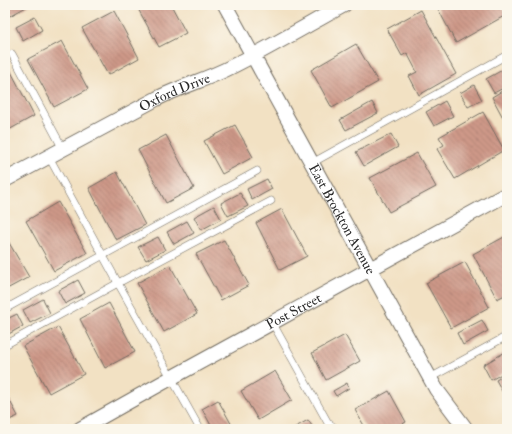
<svg xmlns="http://www.w3.org/2000/svg" width="512" height="434" font-family="'IM FELL Double Pica',serif">
	<style>
		.building { fill: url(#building-back-hatch) }
		.lines { fill: none; stroke-linecap: round; stroke-linejoin: round }
		.lane-casing { stroke: #716b60; stroke-width: 8 }
		.street-casing { stroke: #716b60; stroke-width: 16 }
		.lane { stroke: #fff; stroke-width: 7 }
		.street { stroke: #fff; stroke-width: 14 }
		.labels { text-anchor: middle; stroke-width: 3; stroke-linejoin: round; paint-order: stroke }
		.street-label { font-size: 14px; fill: #2b2b2b; stroke: #fbf7ec }
	</style>
	<defs>
		<pattern id="building-back-hatch" width="6" height="6" patternUnits="userSpaceOnUse"><rect width="6" height="6" fill="#ce9888"/><path d="M-1 5l2 2M0 0l6 6M5-1l2 2" fill="none" stroke="#a77c6f"/></pattern>
	</defs>
	<rect width="100%" height="100%" fill="#fbf7ec"/>
	<filter id="ink" filterUnits="userSpaceOnUse"><feTurbulence type="fractalNoise" baseFrequency=".025" numOctaves="2"/><feDisplacementMap in="SourceGraphic" scale="8" xChannelSelector="R" yChannelSelector="G"/><feConvolveMatrix kernelMatrix="1 2 1 2 8 2 1 2 1" color-interpolation-filters="sRGB"/></filter>
	<filter id="wash" filterUnits="userSpaceOnUse"><feTurbulence type="fractalNoise" baseFrequency=".012" numOctaves="4" result="noise"/><feDisplacementMap in="SourceGraphic" scale="16" xChannelSelector="R" yChannelSelector="G"/><feGaussianBlur stdDeviation="0.9" result="paint"/><feColorMatrix in="noise" values="0 0 0 0 0 0 0 0 0 0 0 0 0 0 0 0 0 1.4 0 .05"/><feComposite in="paint" operator="in"/></filter>
	<g filter="url(#wash)">
		<rect width="100%" height="100%" fill="#f2e1c3"/>
		<g id="blocks">
			<path class="building" d="M5,5H30L6,18Z
				M136,5H171L186,33L159,47Z
				M436,5H501L506,15L456,43Z
				M421,10L456,74L419,95L409,76L417,72L407,53L402,56L387,29Z
				M114,11L139,58L108,75L82,28Z
				M35,17L42,30L23,41L16,27Z
				M62,41L88,89L54,107L28,59Z
				M356,44L378,82L332,108L311,70Z
				M8,66L34,116L5,132V68Z
				M506,68L507,86L494,93L486,79Z
				M474,85L482,100L468,107L460,93Z
				M507,88V125L492,97Z
				M445,101L453,116L434,126L426,112Z
				M372,102L378,113L346,130L340,120Z
				M483,112L504,150L455,179L437,149L444,145L439,137Z
				M235,125L253,157L222,174L204,141Z
				M391,134L398,147L364,166L356,152Z
				M166,135L194,188L166,203L138,150Z
				M417,153L436,187L389,212L370,178Z
				M117,172L145,225L116,240L89,188Z
				M267,179L272,189L252,200L247,189Z
				M240,193L248,206L228,216L221,203Z
				M58,202L87,253L54,271L26,221Z
				M214,206L221,219L201,230L194,217Z
				M282,209L307,256L280,270L256,223Z
				M187,221L194,233L174,244L167,232Z
				M5,236L29,277L5,290Z
				M506,236L507,239V294L497,299L473,254Z
				M158,237L165,250L146,260L138,247Z
				M224,240L249,285L221,300L196,254Z
				M465,262L489,307L451,328L426,283Z
				M170,265L197,314L164,332L137,283Z
				M78,280L85,293L65,304L58,291Z
				M43,299L50,313L30,323L23,310Z
				M109,303L135,352L105,368L80,319Z
				M17,314L23,326L5,336V320Z
				M482,320L488,331L463,345L457,333Z
				M58,327L84,374L49,393L23,346Z
				M345,335L360,361L326,380L312,353Z
				M507,351V371L491,380L483,365Z
				M275,371L292,400L258,420L241,391Z
				M507,374V400L496,380Z
				M347,383L349,388L336,396L333,391Z
				M389,391L406,422L393,429H366L355,410Z
				M5,392L18,416L5,422Z
				M218,400L234,429H213L202,409Z
				M308,420L314,429H292Z"/>
		</g>
	</g>
	<g filter="url(#ink)">
		<use href="#blocks" fill-opacity="0" stroke="#716b60" stroke-width="1"/>
		<g class="lines">
			<g class="lane-casing">
				<path id="lane" d="M12,54L63,149
					M49,157L118,283L271,201
					M312,163L507,55
					M5,309L257,171
					M272,322L328,423L337,429
					M5,345L118,283L200,429
					M430,378L507,336"/>
			</g>
			<g class="street-casing">
				<g id="street">
					<path id="s1" d="M225,5L436,389L466,429"/>
					<path id="s2" d="M5,180L158,98C182,86 208,79 231,67C269,48 306,26 344,5"/>
					<path id="s3" d="M80,429L171,378L507,194"/>
				</g>
			</g>
			<use href="#lane" class="lane"/>
			<use href="#street" class="street"/>
		</g>
	</g>
	<g class="labels">
		<g class="street-label">
			<text dy="5" stroke="none"><textPath href="#s2" startOffset="191">Oxford Drive</textPath></text>
			<text dy="5" stroke="none"><textPath href="#s1" startOffset="244">East Brockton Avenue</textPath></text>
			<text dy="5" stroke="none"><textPath href="#s3" startOffset="244">Post Street</textPath></text>
		</g>
	</g>
	<rect width="512" height="434" fill="none" stroke="#fbf7ec" stroke-width="20"/>
</svg>
